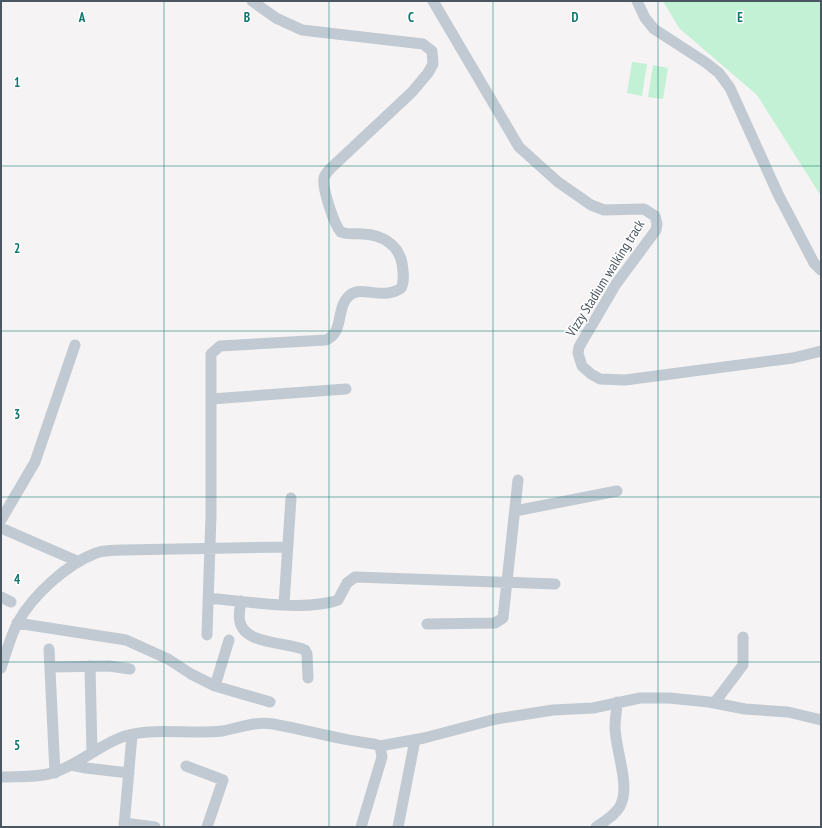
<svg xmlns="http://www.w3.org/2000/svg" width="822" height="828" font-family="'PT Sans Narrow',sans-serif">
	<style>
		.green { fill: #c3f1d5 }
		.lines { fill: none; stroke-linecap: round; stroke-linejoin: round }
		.minor { stroke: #c1cad2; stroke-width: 11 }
		.grid { fill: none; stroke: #0f766e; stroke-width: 1; stroke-opacity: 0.55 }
		.labels { text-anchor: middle; stroke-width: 3; stroke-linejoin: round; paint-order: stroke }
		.street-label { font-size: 14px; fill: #4a5661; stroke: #fff }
		.grid-label { font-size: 13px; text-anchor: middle; font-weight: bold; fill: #0f766e; stroke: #fff; stroke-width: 3; stroke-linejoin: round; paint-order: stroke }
	</style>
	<rect width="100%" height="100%" fill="#f5f3f3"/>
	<path class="green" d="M663,1H821V196L757,95L679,28Z
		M632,62L647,64L642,96L627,93Z
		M653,65L668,68L663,99L648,97Z"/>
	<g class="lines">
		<path class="minor" d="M433,1L519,147L558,182L591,205L604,210L644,209L655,216L657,224L656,230L616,284L579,347L578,353L582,366L591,374L600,379L625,380L793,358L821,351
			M637,1L645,18L654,29L705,62L719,73L730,88L778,194L814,263L821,270
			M211,399L346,389
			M515,511L617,491
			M1,520L35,462L75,345
			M1,528L77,561
			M1,597L11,602
			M208,598C244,601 305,612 338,600L347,583L355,577L555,584
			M241,601C240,608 238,616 240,622C245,645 288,642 305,650L307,654L308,678
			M284,604L291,498
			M17,623L126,640L168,659L191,674L215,686L270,702
			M427,624L495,623L503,618L518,480
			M207,635L211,515V354L220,346L326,340C345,332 335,307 350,295C362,285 383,301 401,288C405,281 403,271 402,263C398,244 382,235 363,234C356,233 348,235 341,232C334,225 322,188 324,178C325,174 328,171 331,168L412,92L428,73L433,64L432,51L423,44L302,30L276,18L252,1
			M49,649L55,773
			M90,666L92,753
			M50,667L109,666L130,669
			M1,668C6,653 11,635 18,622C33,595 67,564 96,553C105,550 114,550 123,550L288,547
			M215,686L229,640
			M715,702L743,665V637
			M380,746L424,738L496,719L553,710L593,708L640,698H669L709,702L745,709L788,712L821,720
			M71,765L86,768L129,773
			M186,766L223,780L207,827
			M1,777C18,776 39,778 55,772C80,764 100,744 125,736C157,727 190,735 222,731C239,728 255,721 273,724C307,730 339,740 374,744L380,746L382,757L361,827
			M124,823L155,827
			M124,827L132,735
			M398,827L415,740
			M596,827C605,821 617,814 621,804C630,784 615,748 615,727C615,718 617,710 617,702"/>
	</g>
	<path class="grid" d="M164,1V827M329,1V827M493,1V827M658,1V827M1,166H821M1,331H821M1,497H821M1,662H821"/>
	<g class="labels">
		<g class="street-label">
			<text transform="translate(605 278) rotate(-58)" y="5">Vizzy Stadium walking track</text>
		</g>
	</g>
	<g class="grid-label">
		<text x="82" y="22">A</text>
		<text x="247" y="22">B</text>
		<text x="411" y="22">C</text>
		<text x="575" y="22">D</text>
		<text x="740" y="22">E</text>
		<text x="17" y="87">1</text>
		<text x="17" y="253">2</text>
		<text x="17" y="419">3</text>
		<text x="17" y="584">4</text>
		<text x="17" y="750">5</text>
	</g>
	<rect width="822" height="828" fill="none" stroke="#4a5661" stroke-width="4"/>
</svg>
